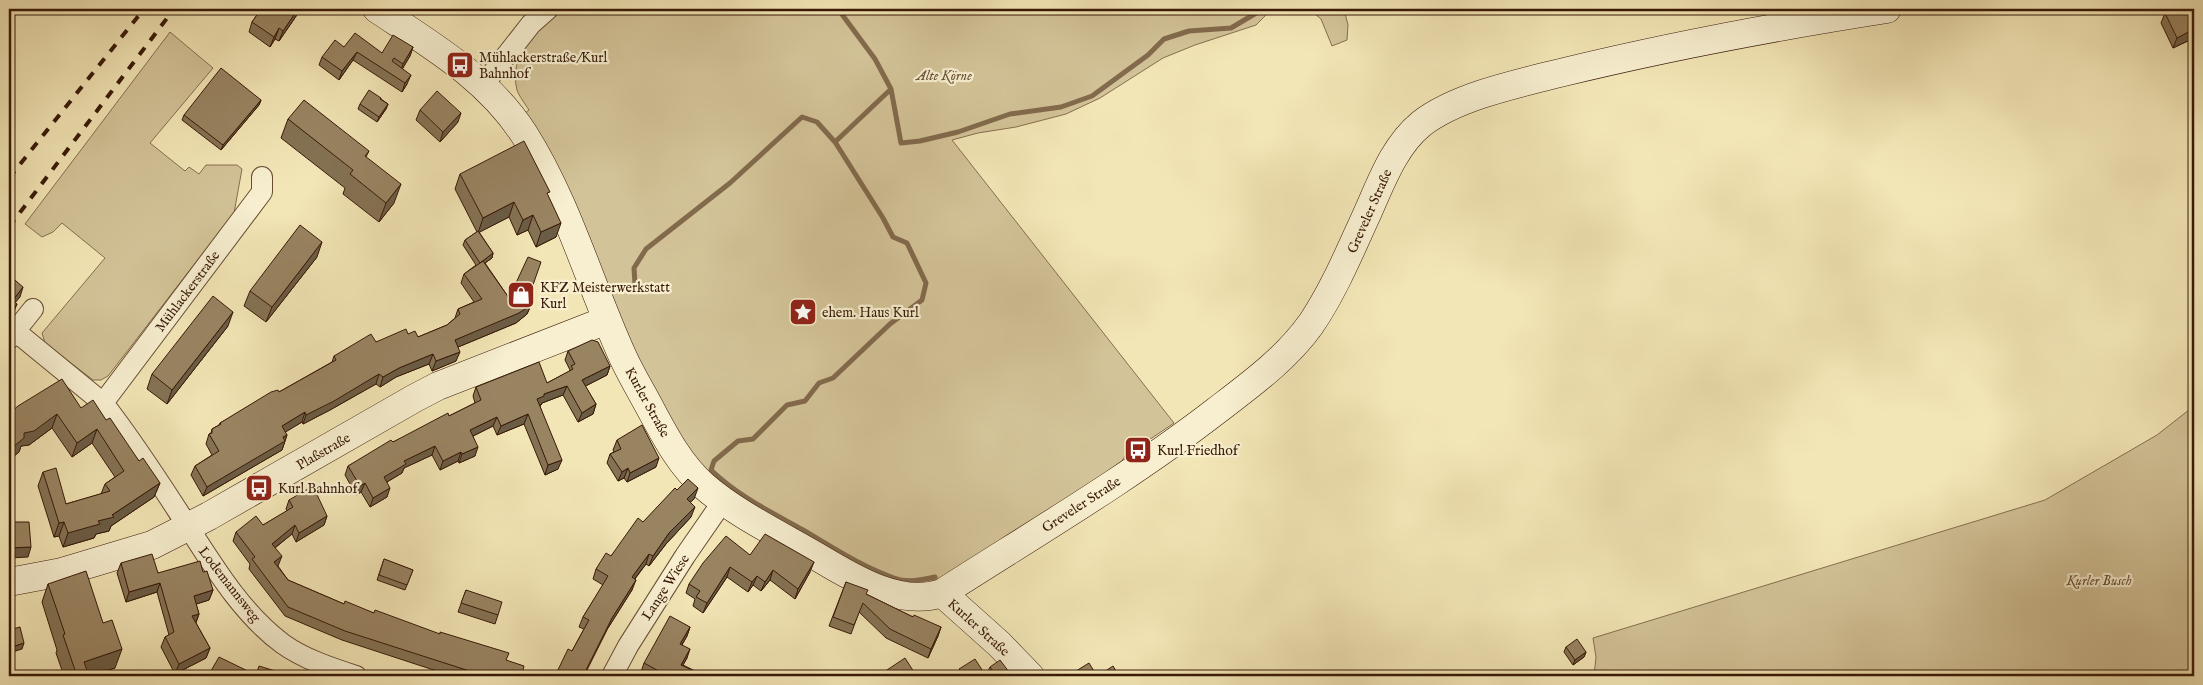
<svg xmlns="http://www.w3.org/2000/svg" width="2203" height="685" font-family="'IM FELL English',serif">
	<style>
		.green { fill: #d3c398; stroke: #866e50 }
		.lines { fill: none; stroke-linecap: round; stroke-linejoin: round }
		.stream { stroke: #826a4c; stroke-width: 5 }
		.street-casing { stroke: #674c33; stroke-width: 22 }
		.secondary-casing { stroke: #381907; stroke-width: 29 }
		.street { stroke: #f7efd0; stroke-width: 20 }
		.secondary { stroke: #f7efd0; stroke-width: 28 }
		.rail { stroke: #381907; stroke-width: 4; stroke-dasharray: 9 9; stroke-linecap: butt }
		.wall { fill: #847254; stroke: #381907 }
		.shaded-wall { fill: #6b5c45; stroke: #381907 }
		.building { fill: #998462; stroke: #381907 }
		.labels { text-anchor: middle; stroke-width: 4.5; stroke-linejoin: round; paint-order: stroke }
		.poi-label { font-size: 14px; fill: #381907; stroke: #f7efd0; text-anchor: start }
		.park-label { font-size: 14px; font-style: italic; fill: #664c32; stroke: #f7efd0 }
		.street-label { font-size: 14px; fill: #381907; stroke: #f7efd0 }
	</style>
	<rect width="100%" height="100%" fill="#f3e6b6"/>
	<filter id="stains"><feTurbulence type="fractalNoise" baseFrequency=".004" numOctaves="4"/><feColorMatrix values="0 0 0 0 .2 0 0 0 0 .09 0 0 0 0 .02 0 0 0 .5 -.17"/></filter>
	<radialGradient id="worn" r=".72"><stop offset=".6" stop-color="#630" stop-opacity="0"/><stop offset="1" stop-color="#630" stop-opacity=".3"/></radialGradient>
	<path class="green" d="M559,9H1272L1256,25L1195,45L1163,58L1100,98L1066,114L1016,127L978,133L952,140L1174,423L1125,456L1119,466L937,582L912,586L889,581L856,566L736,495L717,481L696,461L675,432L619,324L524,114L529,110C525,104 519,96 517,90C508,55 536,29 559,9Z
		M1309,9H1344L1348,25L1347,40L1332,46L1321,19Z
		M170,32L213,68L150,143L185,171L189,167L199,174L206,165H237L242,169L234,213L108,376L101,380H93L45,343L42,333L105,258L62,223L53,232L42,237L25,224Z
		M2194,406V676H1594L1596,657L1593,638L2045,500L2157,435Z"/>
	<g class="lines">
		<path class="stream" d="M838,9L875,59L891,89L901,143L920,141L958,132L1010,114L1061,107L1092,96L1148,55L1164,39L1189,31L1231,28L1263,9
			M835,142L891,89
			M635,284L634,268L646,249L730,183L802,117L817,122L835,142L883,218L893,237L907,243L926,283L922,300L890,324L833,378L819,383L805,401L787,405L753,439L738,441L714,461L711,470C738,496 771,512 803,530C832,547 862,567 894,578C907,583 922,580 935,577"/>
		<g class="street-casing">
			<path id="street" d="M484,84L531,24L548,9
				M262,177V192L103,403C133,441 159,482 185,522C213,565 241,613 283,644C304,659 331,668 356,676
				M15,331L103,403
				M9,339L33,309
				M612,676L628,646L685,556L723,501"/>
		</g>
		<g class="secondary-casing">
			<path id="secondary" d="M377,9C431,45 488,78 524,134C567,202 589,282 622,355C630,373 641,391 650,408C665,436 680,465 704,486C736,514 784,537 821,559C856,580 901,607 942,593C1034,534 1129,478 1216,411C1250,385 1286,359 1311,324C1334,290 1350,251 1367,214C1381,183 1394,146 1421,124C1457,96 1520,83 1564,72C1671,46 1778,26 1887,9
				M9,582L62,572L152,545L209,516L415,398L438,386L607,320
				M942,593L999,644L1030,676"/>
		</g>
		<use href="#street" class="street"/>
		<use href="#secondary" class="secondary"/>
		<path class="rail" d="M9,178L144,9
			M9,227L174,9"/>
	</g>
	<path class="wall" d="M261,9H301L279,41L275,39L270,47L249,32L252,22Z
		M2170,9H2194L2192,39L2173,48L2161,23L2165,13L2171,10Z
		M344,47L382,53L413,47L410,56L402,69L407,84L402,92L353,60L339,80L319,65L322,57Z
		M381,98V99L388,104L386,109L377,122L358,109L360,104Z
		M261,100L259,105L221,150L182,120L184,115Z
		M420,110L458,122L440,142L416,120Z
		M288,119L369,151L366,157L394,203L379,222L343,194L345,188L281,138Z
		M460,174L548,196L556,237L536,247L528,230L517,235L509,217L479,232L493,253L492,258L485,263L509,298L527,302L531,305L527,314L516,323L458,347L456,361L432,371L429,364L396,377L380,387L376,384L330,410L303,424L302,422L285,432L287,435L282,450L203,496L191,475L195,466L212,455L206,444L209,434L211,433L212,429L219,425L220,423L279,392L332,362L334,356L376,342L408,334L418,337L447,325L455,318L458,309L474,302L461,283L464,274L476,265L463,245L465,240L477,232L455,189Z
		M317,257L266,322L244,306L250,291Z
		M228,326L167,404L147,389L152,374Z
		M568,351L610,366L607,375L585,386L596,404L593,414L578,422L563,395L542,403L541,405L540,406L558,469L545,475L524,424L497,435L493,426L473,436L475,456L459,463L458,461L440,470L432,455L404,468L402,473L387,482V497L370,507L361,492L356,495L345,475L348,466L393,442L449,416L475,403L473,396L476,387L547,383L570,371V370L565,360Z
		M81,408L106,420L139,461L160,483L154,497L111,526L109,531L96,534L94,538L63,547L59,536L54,537L38,486L43,472L66,504L101,494L105,484L115,477L92,443L72,457L52,428L29,445L21,446L19,452L9,460V414Z
		M617,440L656,467L627,482L624,478L618,481L607,463L610,454L614,452L613,450Z
		M677,490L694,499L690,502L691,517L666,544L649,566L646,564L635,579L632,590L608,628L572,651L584,629L579,627L583,617L603,585L593,579L596,569L611,556L643,522Z
		M289,500L327,516L324,525L296,542L292,534L275,548L278,566L288,580L344,604L374,613L506,660L522,674L529,676H452L342,640L285,616L249,569L250,564L233,541L236,532L263,525L287,511L286,509Z
		M750,555L810,572L795,599L770,580L761,591L753,585L748,592L727,577L703,613L693,606L695,599L686,593L689,584Z
		M384,559L413,570L405,590L377,580Z
		M121,563L158,573L203,572L213,590L209,600L196,604L199,614L196,623L210,648L206,658L175,674L161,647L165,637L169,635L157,592L126,602L117,573Z
		M846,582L866,594L913,617L941,627L938,636L928,658L886,638L859,612L851,634L829,626Z
		M48,584L115,668L89,676H64L56,653L57,650L42,602Z
		M466,590L498,615L495,624L458,612Z
		M690,627L687,636L682,645L687,658L683,665L705,676H649L641,672L644,663Z
		M1566,647L1586,652L1584,657L1573,665L1564,652Z
		M990,667L1012,676H986Z"/>
	<path class="shaded-wall" d="M298,9H301L279,41L283,31Z
		M2194,18V27L2191,20Z
		M279,28L275,39L270,47L274,37Z
		M2194,29L2192,39L2173,48L2177,38Z
		M413,47L410,56L400,73L403,64Z
		M357,52L353,60L339,80L342,71Z
		M411,75L407,84L402,92L405,83Z
		M261,100L259,105L221,150L223,145Z
		M388,104L386,109L377,122L379,117Z
		M461,113L458,122L440,142L443,132Z
		M401,184L394,203L379,222L386,203Z
		M514,202L509,217L478,233L483,218Z
		M533,215L528,230L517,235L523,220Z
		M561,223L556,237L536,247L541,232Z
		M322,242L317,257L266,322L272,307Z
		M493,253L492,258L478,268L480,263Z
		M23,287L20,297L9,310L13,300Z
		M17,304L13,314L9,319V314Z
		M531,305L527,314L516,323L451,350L455,340Z
		M233,312L228,326L167,404L172,390Z
		M460,352L456,361L432,371L436,361Z
		M433,354L429,364L396,377L380,387L383,377L399,368Z
		M610,366L607,375L578,390L582,380Z
		M379,374L376,384L330,410L303,424L306,415Z
		M567,386L563,395L542,403L541,405L534,408L537,399L544,394Z
		M596,404L593,414L578,422L582,413Z
		M305,412L302,422L279,436L282,426Z
		M57,414L52,428L29,445L21,446L19,452L9,460V450L24,433Z
		M528,414L524,424L497,435L501,426Z
		M497,417L493,426L467,439L470,430Z
		M97,429L92,443L72,457L77,443Z
		M287,435L282,450L203,496L207,487Z
		M435,446L432,455L404,468L402,473L380,486L384,477L404,461Z
		M478,447L475,456L459,463L462,454Z
		M461,452L458,461L440,470L443,461Z
		M659,458L656,467L627,482L630,473Z
		M562,460L558,469L545,475L548,465Z
		M628,468L624,478L618,481L622,472Z
		M160,483L154,497L111,526L109,531L96,534L94,538L63,547L68,533L112,515Z
		M365,483L361,492L356,495L360,486Z
		M390,488L387,497L370,507L373,498Z
		M698,488L694,499L683,509L687,499Z
		M695,507L691,517L666,544L649,566L653,556L669,533Z
		M327,516L324,525L296,542L299,533Z
		M64,522L59,536L54,537L59,523Z
		M295,525L292,534L268,553L272,544Z
		M31,547L28,557L9,558V548Z
		M649,554L646,564L628,587L632,577Z
		M282,556L278,566L271,571L274,562Z
		M814,562L810,572L795,599L798,589Z
		M730,567L727,577L703,613L707,603Z
		M773,570L770,580L761,591L765,582Z
		M757,576L753,585L748,592L752,582Z
		M636,580L632,590L608,628L584,676H583L612,618Z
		M160,583L157,592L126,602L129,592Z
		M213,590L209,600L190,606L194,596Z
		M199,614L195,624L192,616Z
		M690,627L687,636L677,653L680,644Z
		M941,627L938,636L928,658L931,649Z
		M24,643L22,649L9,653V648Z
		M210,648L206,658L175,674L179,664Z
		M122,649L115,668L89,676H79L84,662Z
		M690,649L687,658L678,673L681,665Z
		M1586,652L1584,657L1573,665L1575,660Z"/>
	<path class="building" d="M261,9H298L283,31L279,28L274,37L252,22Z
		M2173,9H2194V18L2191,20L2194,27V29L2177,38L2165,13Z
		M355,33L382,53L393,35L413,47L403,64L394,58L392,61L411,75L405,83L357,52L342,71L322,57L335,40L344,47Z
		M221,68L261,100L223,145L184,115Z
		M369,90L381,98L380,99L388,104L379,117L360,104Z
		M437,91L461,113L443,132L420,110Z
		M304,100L369,151L365,156L401,184L386,203L350,174L353,170L288,119Z
		M524,141L550,192L547,193L561,223L541,232L533,215L523,220L514,202L483,218L460,174Z
		M300,225L322,242L272,307L250,291Z
		M478,231L493,253L480,263L465,240Z
		M528,257L541,262L527,302L531,305L519,313L455,340L460,352L436,361L433,354L399,368L383,377L379,374L334,401L306,415L305,412L282,426L287,435L283,437L285,441L207,487L195,466L219,451L209,434L212,433V429L221,424L220,423L271,392L278,390L279,392L336,360L334,356L371,334L376,342L406,329L408,334L415,331L418,337L447,325L460,314L458,309L482,299L464,274L483,261L509,298Z
		M9,275L23,287L13,300L17,304L9,314Z
		M213,296L233,312L172,390L152,374Z
		M592,340L598,342L610,366L582,380L596,404L582,413L567,386L544,394V396L537,399L562,460L548,465L528,414L501,426L497,417L470,430L478,447L462,454L461,452L443,461L435,446L404,461L406,464L384,477L390,488L373,498L365,483L360,486L348,466L391,440L393,442L448,413L449,416L481,400L476,387L539,362L547,383L573,369L571,366L575,364L568,351Z
		M62,379L81,408L93,400L106,420L110,418L139,461L143,458L160,483L112,515L114,517L98,521L100,524L68,533L64,522L59,523L43,472L56,468L66,504L110,491L105,484L124,471L97,429L77,443L57,414L34,431L24,433V438L9,450V414L18,406Z
		M642,425L659,458L630,473L628,468L622,472L610,454L621,449L617,440Z
		M688,479L698,488L687,499L695,507L669,533L653,556L649,554L632,577L636,580L612,618L583,676H555L568,649L572,651L589,620L583,617L608,576L596,569L606,553L611,556L638,518L643,522L675,488L677,490Z
		M313,486L327,516L299,533L295,525L272,544L282,556L274,562L288,580L344,604L345,601L374,613L375,610L440,634V632L509,653L506,660L524,666L522,674L529,676H485L345,631L288,607L252,559L255,557L236,532L256,516L263,525L293,507L289,500Z
		M9,522H29L31,547L9,548Z
		M765,534L814,562L798,589L773,570L765,582L757,576L752,582L730,567L707,603L696,597L700,591L689,584L703,563L726,536L750,555Z
		M152,554L158,573L200,561L203,572L207,571L213,590L194,596L199,614L192,616L210,648L179,664L165,637L174,632L160,583L129,592L121,563Z
		M384,559L413,570L407,585L379,575Z
		M86,571L103,623L112,620L122,649L84,662L89,676H77L63,635L65,634L48,584Z
		M846,582L868,590L866,594L913,617L914,615L941,627L931,649L890,629L863,603L854,625L833,617Z
		M466,590L502,602L498,615L461,603Z
		M670,616L690,627L680,644L690,649L681,665L705,676H668L644,663Z
		M20,627L24,643L9,648V630Z
		M1577,639L1586,652L1575,660L1566,647Z
		M219,657L256,675L259,666L282,673L280,676H208Z
		M905,658L914,672L911,676H878Z
		M975,659L986,676H953L961,671L959,669Z
		M1000,660L1012,676H996L990,667Z
		M1089,663L1097,676H1068Z
		M1113,666L1119,676H1098Z"/>
	<defs>
		<g id="bus-square" transform="scale(1.4375)"><rect x="-9" y="-9" width="18" height="18" rx="4" fill="#8f2418" stroke="#f7efd0"/><path d="M-5-6H5V4H4V6H2V4H-2V6H-4V4H-5ZM-3.5-4V0h7V-4ZM-3.5 1.2v1.5H-2V1.2ZM2 1.2v1.5H3.5V1.2Z" fill="#fff"/></g>
		<g id="shop-square" transform="scale(1.4375)"><rect x="-9" y="-9" width="18" height="18" rx="4" fill="#8f2418" stroke="#f7efd0"/><path d="M-5-2.5h2.3a2.7 3.5 0 0 1 5.4 0H5L5.5 6h-11ZM-1.5-2.5h3a1.5 2.3 0 0 0-3 0Z" fill="#fff"/></g>
		<g id="sight-square" transform="scale(1.4375)"><rect x="-9" y="-9" width="18" height="18" rx="4" fill="#8f2418" stroke="#f7efd0"/><path d="M0-6L1.8-2.2L6-1.7L2.9 1.2L3.7 5.4L0 3.3L-3.7 5.4L-2.9 1.2L-6-1.7L-1.8-2.2Z" fill="#fff"/></g>
	</defs>
	<g fill-rule="evenodd">
		<use href="#bus-square" x="460" y="65"/>
		<use href="#shop-square" x="521" y="295"/>
		<use href="#sight-square" x="803" y="312"/>
		<use href="#bus-square" x="1138" y="450"/>
		<use href="#bus-square" x="259" y="488"/>
	</g>
	<g class="labels">
		<g class="poi-label">
			<text x="479" y="62">Mühlackerstraße/Kurl<tspan x="479" dy="16">Bahnhof</tspan></text>
			<text x="540" y="292">KFZ Meisterwerkstatt<tspan x="540" dy="16">Kurl</tspan></text>
			<text x="822" y="317">ehem. Haus Kurl</text>
			<text x="1157" y="455">Kurl Friedhof</text>
			<text x="278" y="493">Kurl Bahnhof</text>
		</g>
		<g class="park-label">
			<text x="944" y="80">Alte Körne</text>
			<text x="2099" y="585">Kurler Busch</text>
		</g>
		<g class="street-label">
			<text transform="translate(1369 211) rotate(-66)" y="5">Greveler Straße</text>
			<text transform="translate(187 291) rotate(-53)" y="5">Mühlackerstraße</text>
			<text transform="translate(648 402) rotate(61)" y="5">Kurler Straße</text>
			<text transform="translate(323 451) rotate(-30)" y="5">Plaßstraße</text>
			<text transform="translate(1081 504) rotate(-33)" y="5">Greveler Straße</text>
			<text transform="translate(230 584) rotate(52)" y="5">Lodemannsweg</text>
			<text transform="translate(665 587) rotate(-57)" y="5">Lange Wiese</text>
			<text transform="translate(979 627) rotate(42)" y="5">Kurler Straße</text>
		</g>
	</g>
	<rect width="2203" height="685" fill="none" stroke="#f3e6b6" stroke-width="30"/>
	<rect x="10" y="10" width="2183" height="665" fill="none" stroke="#381907" stroke-width="2.5"/>
	<rect x="15" y="15" width="2173" height="655" fill="none" stroke="#381907"/>
	<rect width="100%" height="100%" filter="url(#stains)"/>
	<rect width="100%" height="100%" fill="url(#worn)"/>
</svg>
